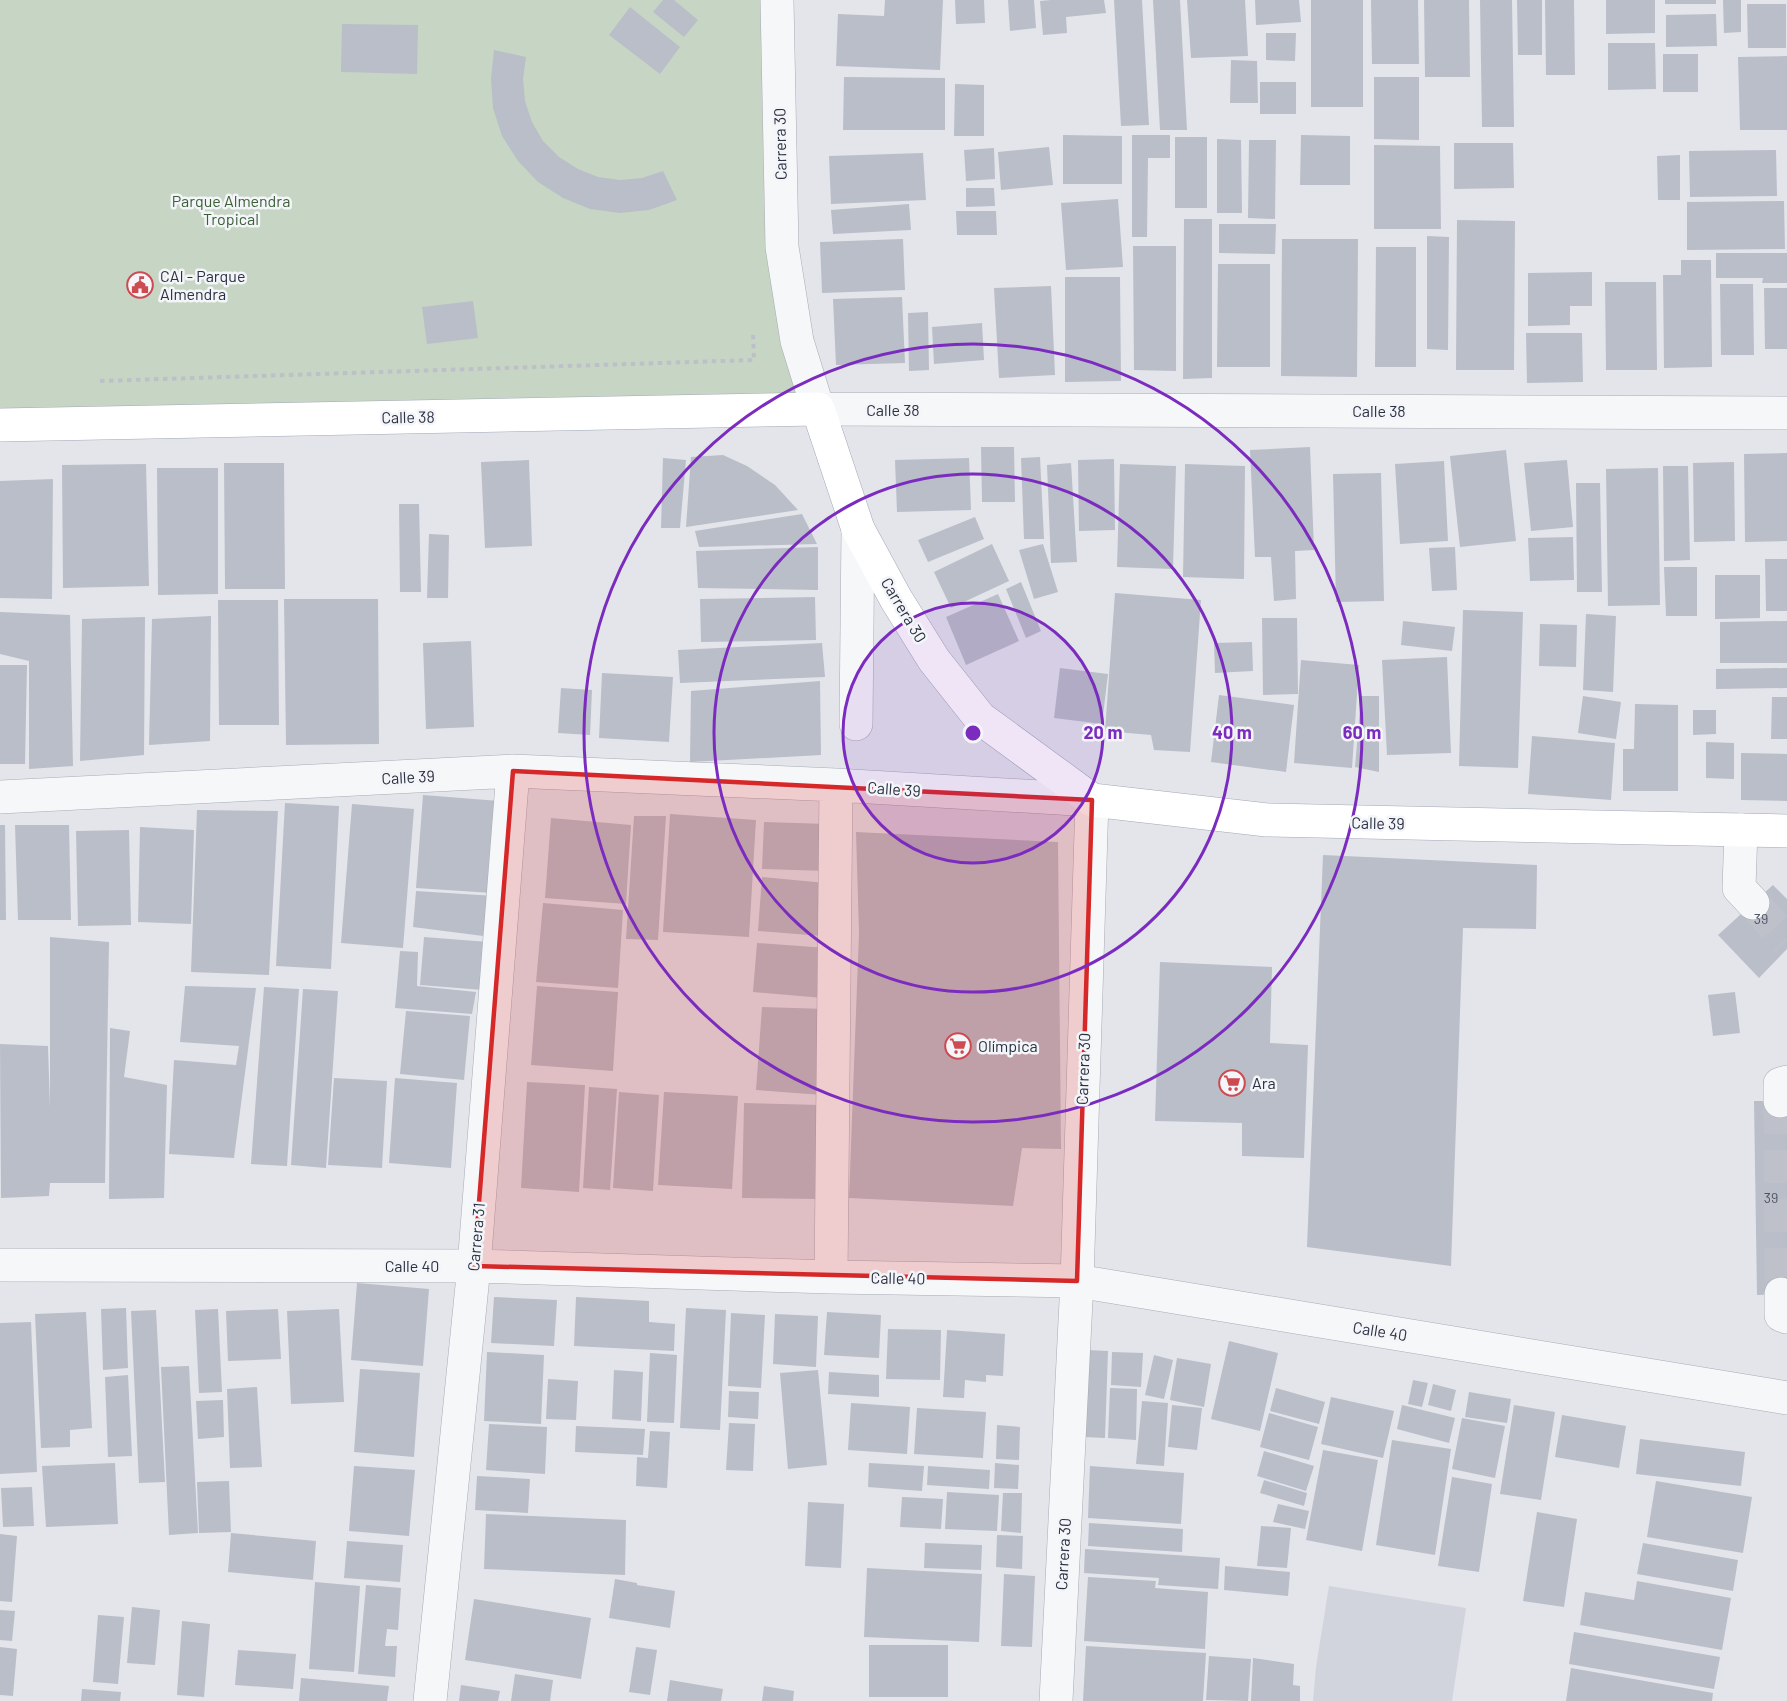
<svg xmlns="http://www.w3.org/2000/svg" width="1787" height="1701" font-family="Barlow,sans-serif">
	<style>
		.built { fill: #d1d4dd }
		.green { fill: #c7d5c4 }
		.building { fill: #babec8 }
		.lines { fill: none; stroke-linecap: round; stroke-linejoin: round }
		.minor-tunnel { stroke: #bec1c9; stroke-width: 33; stroke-dasharray: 33 16; stroke-linecap: butt }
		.minor-casing { stroke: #a8abb5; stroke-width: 34 }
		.major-casing { stroke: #a2a8b7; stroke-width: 34 }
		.path { stroke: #bdc0c6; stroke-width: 4; stroke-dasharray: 4.5 4.5; stroke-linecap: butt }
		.minor { stroke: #f6f7f9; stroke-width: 33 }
		.major { stroke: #fff; stroke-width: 33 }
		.marked { fill: #d62828; fill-opacity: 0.2; stroke: #d62828; stroke-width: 4.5; stroke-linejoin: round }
		.ring { fill: none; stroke: #7b2cbf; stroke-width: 3 }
		.labels { text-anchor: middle; stroke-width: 5; stroke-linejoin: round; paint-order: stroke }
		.number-label { font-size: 14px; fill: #4f5464 }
		.street-label { font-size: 16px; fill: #2b3143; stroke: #f3f5f8 }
		.park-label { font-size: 16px; fill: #3c5f38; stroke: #f3f5f8 }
		.poi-label { font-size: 16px; fill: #2b3143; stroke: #f3f5f8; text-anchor: start }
		.centre { fill: #7b2cbf; stroke: #f3f5f8; stroke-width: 3 }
		.ring-label { font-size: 18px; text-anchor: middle; font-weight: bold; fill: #7b2cbf; stroke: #f3f5f8; stroke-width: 5; stroke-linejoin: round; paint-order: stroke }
	</style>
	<rect width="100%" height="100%" fill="#e3e5eb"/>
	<path class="built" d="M1329,1586L1466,1608L1452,1701H1313L1316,1667Z"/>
	<path class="green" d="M0,0H777L782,247L818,409L0,425Z"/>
	<path class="building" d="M663,0H674L698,20L684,37L653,12Z
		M885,0H943L940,70L836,66L838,14L884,16Z
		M955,0H984L985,23L956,24Z
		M1008,0H1034L1036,28L1010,31Z
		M1051,0H1104L1106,13L1066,17L1067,33L1043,35L1040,1Z
		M1114,0H1142L1149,125L1121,126Z
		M1153,0H1180L1187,130H1160Z
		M1187,0H1245L1248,56L1191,58Z
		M1255,0H1299L1301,22L1256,25Z
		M1311,0H1363V107H1311Z
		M1371,0H1418L1419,64H1372Z
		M1424,0H1469L1470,77H1425Z
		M1480,0H1512L1514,127H1482Z
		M1517,0H1542V55H1518Z
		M1545,0H1574L1575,75H1546Z
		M1606,0H1655V33L1606,34Z
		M1665,0H1716V4H1665Z
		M1723,0H1741V32L1724,33Z
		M1747,4H1786V48H1748Z
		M630,7L680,47L660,74L609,35Z
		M1716,14L1717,46L1666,47V15Z
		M342,24L418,25L417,74L341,72Z
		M1266,33H1296L1295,61L1266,60Z
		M1608,43H1655L1656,89L1608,90Z
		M494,50L526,57L523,79L525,101L532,122L543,141L559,157L578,169L598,177L620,180L642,178L663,171L677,200L649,210L620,213L590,209L563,198L538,182L518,161L502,136L493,108L491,79Z
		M1663,54H1698V92H1663Z
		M1787,56V130H1740L1738,57Z
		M1231,60L1257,61L1258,103H1230Z
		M844,77L945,78V130H843Z
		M1374,77H1419V140L1374,139Z
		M1260,82H1296V114H1260Z
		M955,84L984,85V136H954Z
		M1063,135L1122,136V184H1063Z
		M1132,135H1170V158H1148L1147,237H1132Z
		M1301,135L1350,136V185H1300Z
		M1175,137H1207V208H1175Z
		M1217,139L1241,140L1242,213H1217Z
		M1249,140H1276L1275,219L1248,218Z
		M1454,143H1513L1514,188L1454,189Z
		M1374,145L1440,146L1441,229H1374Z
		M1049,147L1053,185L1001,190L998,152Z
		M994,148L995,179L966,181L964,150Z
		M1776,150L1777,196L1690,197L1689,151Z
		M923,153L926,200L831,204L829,156Z
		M1680,155V200H1658L1657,156Z
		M966,188H994L995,206L966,207Z
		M1118,199L1123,267L1066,270L1061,203Z
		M1784,201L1785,249L1687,250V202Z
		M909,204L911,230L833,234L831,210Z
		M956,211H996L997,235H957Z
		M1184,219H1212V378L1183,379Z
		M1457,220L1515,221L1514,370H1456Z
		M1219,224H1276L1275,254L1219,253Z
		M1427,236L1449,237L1448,350L1427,349Z
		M903,239L905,290L822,293L820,242Z
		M1282,239H1358L1357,377L1281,376Z
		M1133,246H1176V371L1134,370Z
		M1376,247H1416V367H1375Z
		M1716,253H1787V283H1762L1763,278H1716Z
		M1681,260H1711L1712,367L1664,368L1663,275H1681Z
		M1218,264H1270V367H1217Z
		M1592,272V306H1570V325L1528,326V273Z
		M1065,277H1120L1121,381L1065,382Z
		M1605,282H1656L1657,370H1606Z
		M1720,284H1753L1754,355H1721Z
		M1051,286L1055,375L999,378L994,288Z
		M1764,288H1787V349H1765Z
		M902,297L905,363L836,365L833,299Z
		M473,301L478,338L427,344L422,307Z
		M928,312L929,370L909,371L908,313Z
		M982,323L984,360L934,364L932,327Z
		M1526,333H1582L1583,382L1527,383Z
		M981,447H1014L1015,502H982Z
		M1310,447L1314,550L1295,551L1296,599L1274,601L1271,557H1255L1250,450Z
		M1506,450L1516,541L1460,547L1450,456Z
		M1787,453V541L1745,542L1744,454Z
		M723,455L747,466L775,485L798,510L686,527L691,457Z
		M1040,457L1044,539H1024L1021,458Z
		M663,458L686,460L680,528H661Z
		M969,458L971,510L897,512L895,460Z
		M1114,459L1115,530L1079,531L1078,460Z
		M529,460L532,546L485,548L481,462Z
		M1567,460L1573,527L1531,531L1524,463Z
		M1444,461L1448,541L1400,544L1395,464Z
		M1734,462L1735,541L1694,542L1693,463Z
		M224,463H284L285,589H225Z
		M1071,463L1077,562L1051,563L1047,465Z
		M146,464L149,586L63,588L62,465Z
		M1120,464L1176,466L1173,569L1117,567Z
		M1185,464L1245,466L1244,579L1183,577Z
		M1663,466H1688L1690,560L1664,561Z
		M157,468H218V594L158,595Z
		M1658,468L1660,605L1608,606L1606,469Z
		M1381,473L1384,601L1336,602L1333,474Z
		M53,479L52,599L0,598V481Z
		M1576,483H1600L1602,592H1577Z
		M399,504H419L421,592H400Z
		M802,514L817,544L699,547L695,531Z
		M975,517L984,539L928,562L918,540Z
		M429,534L449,535L448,598H427Z
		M1573,537L1574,580L1530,581L1528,538Z
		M992,544L1009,581L951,608L934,572Z
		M1043,544L1058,592L1034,599L1019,550Z
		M818,547V590L698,588L696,551Z
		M1455,547L1457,590L1432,591L1429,548Z
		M1765,559H1787V611H1766Z
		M1664,567H1697V616H1666Z
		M1715,575H1760V618L1715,619Z
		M1021,582L1041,631L1026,638L1006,589Z
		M1115,593L1201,600L1190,752L1154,750L1151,735L1105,731Z
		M998,594L1019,641L966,665L946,617Z
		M815,597L816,640L701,642L700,599Z
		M284,599H378L379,744L286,745Z
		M218,600H278L279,725H219Z
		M1463,610L1523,612L1518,768L1459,766Z
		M0,612L70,615L73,766L29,769V661L0,654Z
		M1586,614L1616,616L1613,692L1583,690Z
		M211,616L210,741L149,745L152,619Z
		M145,617L144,755L80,761L82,619Z
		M1262,618H1297L1298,694L1263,695Z
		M1403,621L1455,627L1452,651L1401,645Z
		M1787,621V663H1720V622Z
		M1540,624L1577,625L1576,667L1539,666Z
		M471,641L474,727L426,729L423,643Z
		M1252,642L1253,671L1215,673L1214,643Z
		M822,643L825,677L680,683L678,650Z
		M1447,657L1451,753L1387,755L1382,660Z
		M1301,660L1359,665L1352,768L1294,763Z
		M0,665H27L25,764H0Z
		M1060,668L1108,674L1102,724L1054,718Z
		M1787,668V688L1716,689V669Z
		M602,673L673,677L669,742L599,738Z
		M820,681L821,755L690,762L691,691Z
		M561,688L592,690L590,735L558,733Z
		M1219,695L1294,705L1286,772L1211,762Z
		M1361,696H1379V772L1355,767Z
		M1583,696L1621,702L1616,739L1578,733Z
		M1772,697H1787V739H1771Z
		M1635,704L1678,705V791H1623V749H1634Z
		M1693,710H1716V734L1693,735Z
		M1532,736L1615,743L1611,800L1528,794Z
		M1706,742L1734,743V779L1706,778Z
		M1741,753L1787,754V801L1741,800Z
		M423,795L499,801L492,893L416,888Z
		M285,803L339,806L331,969L276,966Z
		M352,804L414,809L403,948L341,943Z
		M197,810L278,811L269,975L191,972Z
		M670,814L756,820L749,937L663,932Z
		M634,816H666L658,940L626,939Z
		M551,818L631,825L626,904L545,898Z
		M764,822L828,824L826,871L762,869Z
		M0,825H5L6,920H0Z
		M15,825H69L71,920H18Z
		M140,827L194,830L191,924L138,922Z
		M129,830L131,925L78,926L76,831Z
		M856,832L1058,842L1061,1149L1022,1148L1013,1206L849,1198L859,933Z
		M1323,855L1537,865L1536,929L1463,928L1451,1266L1307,1247Z
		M762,877L826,883L822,936L758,931Z
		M1773,885L1787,899V949L1759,978L1718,935Z
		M416,891L495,896L491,937L413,927Z
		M543,903L623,910L618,988L536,982Z
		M50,937L109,942L105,1183H50L49,1196L1,1198L0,1044L48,1046L50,1108Z
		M424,937L488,942L483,990L420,985Z
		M757,943L827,948L823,998L753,992Z
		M400,951L418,952L417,986L476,992L472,1014L395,1008Z
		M1160,962L1272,967L1270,1043L1308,1045L1304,1158L1242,1156V1123L1155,1121Z
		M185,986L256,988L234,1158L169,1154L174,1060L236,1065L239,1046L180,1042Z
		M537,986L618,992L613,1071L531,1065Z
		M264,987L299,989L287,1166L251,1164Z
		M303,989L338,991L326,1168L291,1165Z
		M1735,992L1740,1033L1713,1036L1708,995Z
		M762,1007L827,1009L822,1095L756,1090Z
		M406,1011L470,1016L464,1080L400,1074Z
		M110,1028L130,1031L124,1077L167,1085L164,1198L109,1199Z
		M334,1078L387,1081L382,1168L328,1165Z
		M395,1078L457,1083L451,1168L389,1163Z
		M527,1082L585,1085L579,1192L521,1188Z
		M589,1087L617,1089L610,1190L583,1188Z
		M619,1092L659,1095L653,1191L613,1188Z
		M664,1092L738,1096L732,1189L658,1185Z
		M1754,1101H1787V1294L1757,1295Z
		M744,1103L821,1105L819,1199L742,1198Z
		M357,1283L429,1289L423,1366L351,1360Z
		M494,1297L557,1300L554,1346L491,1343Z
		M576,1297L649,1301V1322L675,1324L674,1351L574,1346Z
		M126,1308L128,1368L103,1370L101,1309Z
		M686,1308L726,1310L720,1430L680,1428Z
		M218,1309L222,1392L199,1393L195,1310Z
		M278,1309L281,1359L228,1361L226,1311Z
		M339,1309L344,1402L291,1404L287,1311Z
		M156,1310L165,1482L139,1483L131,1311Z
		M86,1312L92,1428L70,1430V1447L41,1448L35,1314Z
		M827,1312L881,1315L879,1358L824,1355Z
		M731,1313L765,1315L761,1388L728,1386Z
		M775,1314L818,1316L816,1367L773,1364Z
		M31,1322L37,1472L0,1474V1323Z
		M888,1329L941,1330L940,1380L886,1379Z
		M947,1330L1005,1334L1003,1376L986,1375V1382L965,1380L964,1398L943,1397Z
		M1229,1341L1278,1353L1260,1431L1211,1419Z
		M1087,1350L1108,1351L1105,1438L1084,1437Z
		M487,1352L544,1355L541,1424L484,1421Z
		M1112,1352L1143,1353L1141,1387L1111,1385Z
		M650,1353L677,1355L674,1423L647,1422Z
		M1154,1355L1173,1360L1164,1399L1145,1395Z
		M1177,1358L1211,1364L1204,1407L1170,1400Z
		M189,1366L198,1533L169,1535L161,1367Z
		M360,1369L420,1373L414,1457L354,1452Z
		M614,1370L643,1372L641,1421L612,1419Z
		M818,1370L827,1465L788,1469L780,1373Z
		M829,1372L879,1375V1397L828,1394Z
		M128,1375L132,1456L108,1457L105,1377Z
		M548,1379L578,1381L576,1420L546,1419Z
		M1413,1380L1428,1383L1422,1407L1408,1404Z
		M1433,1384L1456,1390L1451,1411L1428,1405Z
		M257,1387L262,1467L230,1468L227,1389Z
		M1110,1388L1137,1389L1136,1440L1108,1438Z
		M1276,1388L1325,1402L1319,1424L1270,1411Z
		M729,1391L759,1392L758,1419L728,1417Z
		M1469,1392L1511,1399L1507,1423L1465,1417Z
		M1331,1397L1394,1411L1383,1458L1321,1444Z
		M223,1400L224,1437L198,1439L196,1401Z
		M1142,1401L1168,1403L1164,1466L1136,1464Z
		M851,1403L910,1407L907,1454L848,1450Z
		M1172,1405L1202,1408L1197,1450L1168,1447Z
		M1402,1405L1455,1418L1449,1443L1397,1429Z
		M1514,1405L1555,1412L1541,1500L1500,1494Z
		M917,1408L986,1412L983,1458L914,1454Z
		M1269,1413L1318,1427L1309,1460L1260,1447Z
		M1562,1415L1626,1426L1619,1468L1555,1457Z
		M1462,1418L1505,1426L1495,1478L1452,1469Z
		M729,1423L755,1424L753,1471L726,1470Z
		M489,1424L547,1427L545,1474L486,1470Z
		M997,1425L1020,1427L1019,1460L996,1459Z
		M576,1426L645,1429L643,1455L575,1452Z
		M650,1431L670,1432L667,1488L636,1486L637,1457L648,1458Z
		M1640,1439L1745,1452L1741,1486L1636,1474Z
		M1392,1440L1451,1449L1435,1555L1376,1545Z
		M1323,1450L1378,1460L1362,1551L1306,1540Z
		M1264,1451L1314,1466L1306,1491L1257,1476Z
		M115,1463L118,1524L46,1527L42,1466Z
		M869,1463L924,1466L922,1491L868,1487Z
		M995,1463L1019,1465L1018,1489L994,1488Z
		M354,1466L415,1470L409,1536L349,1531Z
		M928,1466L990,1470L989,1489L927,1485Z
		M1090,1466L1184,1473L1181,1524L1088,1518Z
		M477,1476L530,1479L528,1513L475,1510Z
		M1452,1477L1492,1484L1479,1572L1438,1566Z
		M1264,1480L1307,1493L1304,1506L1260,1493Z
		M229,1481L231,1532L199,1533L197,1482Z
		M1656,1481L1752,1497L1743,1553L1647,1537Z
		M32,1487L34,1526L3,1527L1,1488Z
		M947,1492L999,1495L997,1531L945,1529Z
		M1003,1493H1022L1021,1533L1001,1531Z
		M902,1497L943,1499L941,1529L900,1527Z
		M808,1502L844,1504L841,1568L805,1566Z
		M1278,1504L1309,1511L1305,1529L1273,1522Z
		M1537,1512L1577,1519L1564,1607L1523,1601Z
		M486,1514L626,1520L625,1575L484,1569Z
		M1089,1523L1183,1529L1182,1552L1088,1546Z
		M1261,1526L1291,1528L1287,1568L1257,1566Z
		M231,1533L316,1541L313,1580L228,1572Z
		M0,1534L17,1536L12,1602L0,1601Z
		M997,1535L1023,1536L1022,1569L996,1567Z
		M347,1541L403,1545L400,1582L344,1578Z
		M925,1543L982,1545L981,1570L924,1568Z
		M1643,1543L1738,1560L1733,1591L1637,1574Z
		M1085,1549L1220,1558L1218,1589L1158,1585L1159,1578L1084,1573Z
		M1225,1566L1290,1572L1288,1596L1224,1590Z
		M867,1568L982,1574L979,1642L864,1637Z
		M1004,1574L1035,1576L1032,1647L1001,1646Z
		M1088,1577L1156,1581L1155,1588L1208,1592L1205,1649L1084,1641Z
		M615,1579L637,1583V1585L675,1591L670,1628L609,1618Z
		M1637,1581L1731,1598L1722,1650L1580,1625L1585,1592L1634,1600Z
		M315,1582L360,1586L354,1672L309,1669Z
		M366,1585L401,1588L398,1630L387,1629L385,1646H397L395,1677L358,1674Z
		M474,1599L591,1618L581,1679L465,1660Z
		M132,1607L160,1610L155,1665L127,1663Z
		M0,1610L15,1611L12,1641L0,1640Z
		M98,1615L124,1617L118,1684L93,1682Z
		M182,1621L210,1624L204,1697L177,1695Z
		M1574,1632L1720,1657L1714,1689L1569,1664Z
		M869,1645H948V1697H869Z
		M1086,1646L1206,1653L1203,1701H1083Z
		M0,1647L17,1649L13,1696L0,1695Z
		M636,1647L657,1650L650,1695L629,1692Z
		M238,1650L296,1654L293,1689L235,1685Z
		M1209,1656L1251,1659L1248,1701L1206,1700Z
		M1253,1658L1294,1664L1293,1685L1300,1686V1701H1251Z
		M1571,1668L1713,1693L1712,1701H1566Z
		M515,1674L553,1680L550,1701H511Z
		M301,1678L389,1686L387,1701H299Z
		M670,1680L723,1689L721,1701H667Z
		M461,1685L500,1691L498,1701H459Z
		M764,1686L794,1691L793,1701H762Z
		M82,1689L121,1692L120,1701H81Z"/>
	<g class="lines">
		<path class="minor-tunnel" d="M1753,903L1787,941
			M1780,1101L1781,1294"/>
		<g class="minor-casing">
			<path id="minor" d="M777,0L782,247L797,341L818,409L1787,413
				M856,724L858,529
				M0,797L513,771L836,785L1092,800L1077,1281L1056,1701
				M1741,830L1739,888L1753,903
				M1780,1101V1084L1787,1082
				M0,1265L474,1266L831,1277L1077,1281L1787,1398
				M831,1277L836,785
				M1781,1294V1315L1787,1317
				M430,1701L474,1266L513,771"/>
		</g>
		<g class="major-casing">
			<path id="major" d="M0,425L818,409L858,529L896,599L934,660L980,718L1092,800L1267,820L1787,831"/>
		</g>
		<path class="path" d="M100,381L754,360L753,332"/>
		<use href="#minor" class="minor"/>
		<use href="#major" class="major"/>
	</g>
	<path class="marked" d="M513,771L1092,800L1077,1281L474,1266Z"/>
	<circle cx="973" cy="733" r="130" fill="#7b2cbf" fill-opacity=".12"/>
	<g class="ring">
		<circle cx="973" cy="733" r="130"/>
		<circle cx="973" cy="733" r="259"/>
		<circle cx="973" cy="733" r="389"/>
	</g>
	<defs>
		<g id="civic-ring" transform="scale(1.35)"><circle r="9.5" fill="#f3f5f8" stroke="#ce4a51" stroke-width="1.5"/><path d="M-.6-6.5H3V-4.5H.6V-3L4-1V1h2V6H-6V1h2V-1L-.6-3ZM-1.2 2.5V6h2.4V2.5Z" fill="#ce4a51"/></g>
		<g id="supermarket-ring" transform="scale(1.35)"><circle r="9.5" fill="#f3f5f8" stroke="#ce4a51" stroke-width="1.5"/><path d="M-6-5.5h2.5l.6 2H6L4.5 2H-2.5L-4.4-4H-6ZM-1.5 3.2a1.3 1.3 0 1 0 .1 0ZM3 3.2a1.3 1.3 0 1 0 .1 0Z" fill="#ce4a51"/></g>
	</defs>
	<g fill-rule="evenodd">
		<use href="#civic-ring" x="140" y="285"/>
		<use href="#supermarket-ring" x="958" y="1046"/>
		<use href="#supermarket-ring" x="1232" y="1083"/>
	</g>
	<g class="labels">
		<g class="number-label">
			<text x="1761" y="924">39</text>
			<text x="1771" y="1203">39</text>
		</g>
		<g class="street-label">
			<text transform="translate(780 144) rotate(-91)" y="6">Carrera 30</text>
			<text x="893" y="416">Calle 38</text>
			<text x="1379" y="417">Calle 38</text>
			<text transform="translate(408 417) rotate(-1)" y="6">Calle 38</text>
			<text transform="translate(904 610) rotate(59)" y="6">Carrera 30</text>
			<text transform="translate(408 777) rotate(-3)" y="6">Calle 39</text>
			<text transform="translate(894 789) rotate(4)" y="6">Calle 39</text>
			<text transform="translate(1378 823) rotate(1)" y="6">Calle 39</text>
			<text transform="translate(1083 1069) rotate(-88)" y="6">Carrera 30</text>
			<text transform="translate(476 1237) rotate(-85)" y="6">Carrera 31</text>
			<text x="412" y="1272">Calle 40</text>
			<text transform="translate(898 1278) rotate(1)" y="6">Calle 40</text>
			<text transform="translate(1380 1331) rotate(9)" y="6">Calle 40</text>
			<text transform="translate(1063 1554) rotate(-87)" y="6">Carrera 30</text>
		</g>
		<g class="park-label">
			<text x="231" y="207">Parque Almendra<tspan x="231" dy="18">Tropical</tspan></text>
		</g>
		<g class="poi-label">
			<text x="160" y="282">CAI - Parque<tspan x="160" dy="18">Almendra</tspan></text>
			<text x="978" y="1052">Olímpica</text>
			<text x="1252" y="1089">Ara</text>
		</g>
	</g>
	<circle cx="973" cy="733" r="9" class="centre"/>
	<g class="ring-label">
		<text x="1103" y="739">20 m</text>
		<text x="1232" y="739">40 m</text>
		<text x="1362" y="739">60 m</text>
	</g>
</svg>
